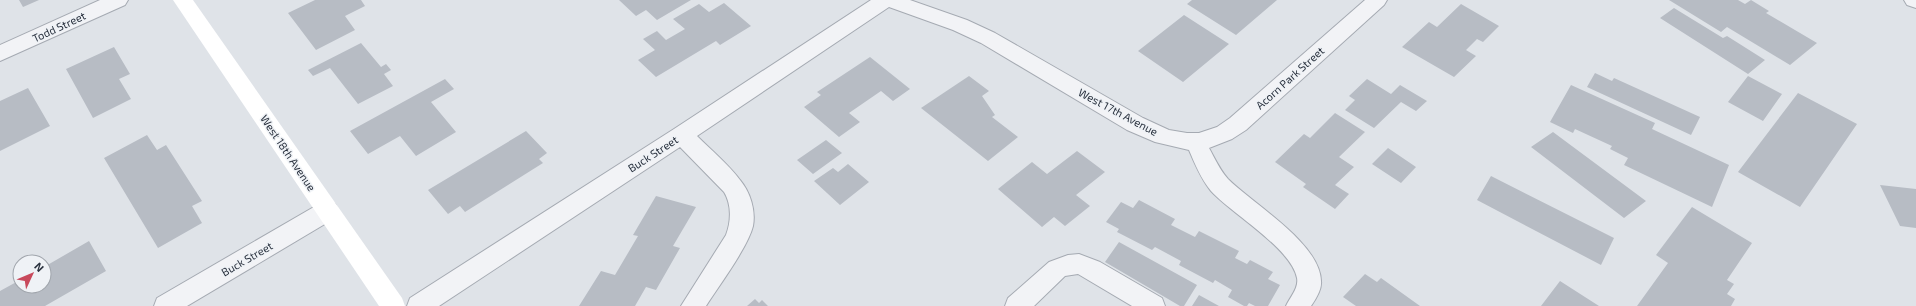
<svg xmlns="http://www.w3.org/2000/svg" width="1916" height="306" font-family="'Exo 2',sans-serif">
	<style>
		.building { fill: #b7bcc4 }
		.lines { fill: none; stroke-linecap: round; stroke-linejoin: round }
		.minor-casing { stroke: #a5aab2; stroke-width: 2 }
		.minor { fill: #f2f3f6; fill-rule: evenodd }
		.secondary { fill: #fff; fill-rule: evenodd }
		.labels { text-anchor: middle; stroke-width: 3; stroke-linejoin: round; paint-order: stroke }
		.street-label { font-size: 11px; fill: #29313e; stroke: #eff2f6 }
	</style>
	<rect width="100%" height="100%" fill="#dfe3e8"/>
	<path class="building" d="M19,0H39L23,7Z
		M315,0H361L365,6L345,16L355,30L316,50L288,13Z
		M619,0H691L657,20L646,10L636,16Z
		M1192,0H1277L1236,35L1187,4Z
		M1669,0H1738L1745,4L1751,0L1769,11L1766,13L1817,43L1790,65L1727,27L1721,32Z
		M724,3L751,26L720,45L716,41L656,77L638,60L655,50L643,39L657,31L666,40L685,29L673,19L699,4L709,12Z
		M1461,4L1499,26L1483,42L1477,39L1466,50L1476,56L1454,77L1402,47L1429,22L1437,27Z
		M1674,8L1723,38L1727,36L1765,60L1748,74L1660,18Z
		M1184,15L1229,44L1183,82L1138,51Z
		M361,43L381,67L386,64L391,70L384,74L393,86L358,104L330,68L313,76L308,70Z
		M114,47L130,74L119,79L131,99L93,118L66,69Z
		M870,57L910,89L893,101L881,91L849,113L860,122L839,137L804,107L821,95L817,92Z
		M1595,73L1612,81L1614,78L1700,117L1691,135L1587,87Z
		M969,76L989,91L982,96L995,115L992,117L1018,137L988,161L921,108Z
		M1748,76L1782,94L1763,121L1728,102Z
		M445,79L454,89L431,102L456,132L416,156L400,136L368,154L350,131Z
		M1367,79L1391,94L1400,85L1427,101L1416,111L1401,102L1374,128L1345,110L1355,100L1349,96Z
		M1571,85L1655,123L1652,129L1729,165L1712,207L1624,165L1628,158L1610,149L1612,146L1575,129L1573,133L1550,122Z
		M28,88L50,126L0,151V101Z
		M1798,93L1857,124L1800,207L1738,172Z
		M1335,113L1365,132L1339,157L1354,167L1335,185L1349,194L1335,209L1303,187L1306,184L1275,162L1304,134L1310,138Z
		M526,131L547,153L539,159L543,163L465,212L460,206L448,214L428,190Z
		M1553,132L1646,201L1624,218L1531,147Z
		M147,135L157,150L166,145L202,201L192,206L202,223L158,248L104,158Z
		M826,140L842,153L813,174L797,160Z
		M1388,148L1416,167L1401,183L1372,164Z
		M1077,151L1105,172L1076,195L1090,206L1065,226L1054,217L1042,227L998,189L1032,162L1047,174Z
		M848,164L869,182L840,205L814,181L833,168L838,172Z
		M1491,176L1614,238L1601,265L1477,200Z
		M1880,185L1916,189V228L1900,226Z
		M656,196L696,207L673,246L680,248L656,290L646,287L635,306H579L601,271L615,275L638,236L633,235Z
		M1139,200L1175,219L1171,225L1195,237L1199,231L1239,251L1235,258L1247,264L1250,260L1273,272L1268,279L1280,285L1268,306H1255L1249,303L1247,306H1244L1228,297L1232,290L1215,280L1213,283L1179,265L1181,261L1155,247L1152,250L1117,232L1119,229L1106,222L1121,202L1133,208Z
		M1692,207L1752,243L1727,280L1734,284L1727,294L1735,299L1731,306H1637L1668,263L1656,255Z
		M89,241L106,271L45,306H0V291L20,280V286H44V267Z
		M1119,242L1197,285L1184,306H1180L1105,262Z
		M1365,274L1377,282L1381,278L1420,306H1356L1343,297Z
		M1560,281L1599,306H1541Z
		M1199,295L1219,306H1192Z
		M755,299L759,303L762,300L768,306H747Z"/>
	<g class="lines">
		<g class="minor-casing">
			<path id="minor" d="M100,0H128L125,5L0,61V45Z
				M871,0H910L967,20L995,33L1143,118L1169,130L1187,133H1199L1217,127L1230,118L1365,0H1387L1384,5L1246,130L1232,139L1209,148C1215,159 1220,170 1228,179C1253,204 1320,243 1321,281C1322,289 1316,299 1311,306H1286C1290,297 1299,288 1297,278C1291,248 1232,214 1211,191C1201,179 1195,164 1189,150L1155,142L1127,130L981,43L953,30L889,7L697,136C711,150 728,164 740,180C750,192 756,210 753,226C748,247 718,287 706,306H681L726,235C731,222 732,205 724,192L680,147L439,306H407L410,298L674,129Z
				M1904,0H1916V8L1907,5Z
				M327,202L335,204L338,211L335,218L187,306H154L157,298L319,204Z
				M1079,254L1100,262L1162,298L1165,306H1132L1078,274L1065,276L1034,306H1005L1008,298L1049,262L1068,255Z"/>
		</g>
		<use href="#minor" class="minor"/>
		<path class="secondary" d="M173,0H193L402,298L405,306H379Z"/>
	</g>
	<g class="labels">
		<g class="street-label">
			<text transform="translate(59 27) rotate(-25)" y="4">Todd Street</text>
			<text transform="translate(1290 78) rotate(-42)" y="4">Acorn Park Street</text>
			<text transform="translate(1118 112) rotate(28)" y="4">West 17th Avenue</text>
			<text transform="translate(288 153) rotate(56)" y="4">West 18th Avenue</text>
			<text transform="translate(653 154) rotate(-33)" y="4">Buck Street</text>
			<text transform="translate(247 259) rotate(-30)" y="4">Buck Street</text>
		</g>
	</g>
	<g transform="translate(32 274) rotate(46)"><circle r="19" fill="#eff2f6" stroke="#a0a5ac"/>
	<path d="M0-3L7 15L0 10L-7 15Z" fill="#c8495c"/>
	<text y="-6" font-size="11" font-weight="bold" text-anchor="middle" fill="#29313e">N</text>
	</g>
</svg>
